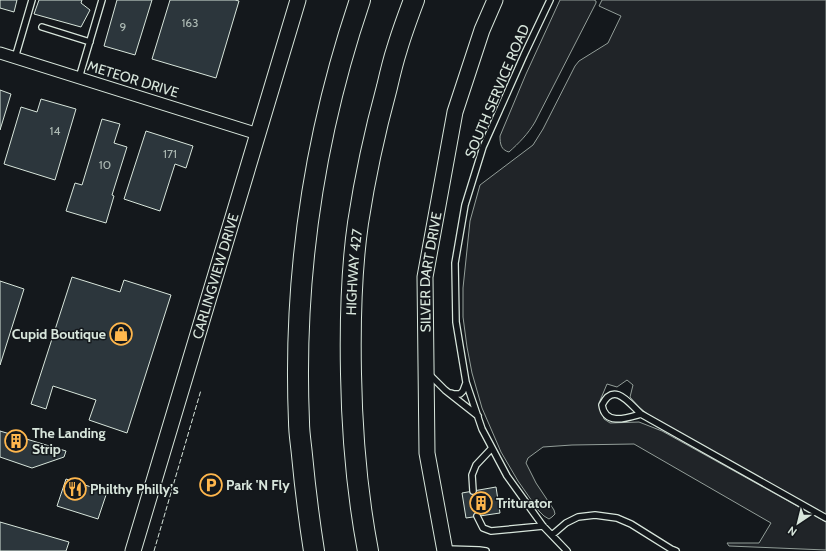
<svg xmlns="http://www.w3.org/2000/svg" width="826" height="551" font-family="Cabin,sans-serif">
	<style>
		.green { fill: #202428; stroke: #939e99 }
		.building { fill: #2c363c; stroke: #d8e6dc }
		.lines { fill: none; stroke-linecap: round; stroke-linejoin: round }
		.lane-casing { stroke: #d8e6dc; stroke-width: 8 }
		.street-casing { stroke: #d8e6dc; stroke-width: 13 }
		.secondary-casing { stroke: #d8e6dc; stroke-width: 17 }
		.highway-casing { stroke: #d8e6dc; stroke-width: 22 }
		.lane { stroke: #14181c; stroke-width: 5.5 }
		.street { stroke: #14181c; stroke-width: 11 }
		.secondary { stroke: #14181c; stroke-width: 15 }
		.highway { stroke: #14181c; stroke-width: 20 }
		.fence { stroke: #d8e6dc; stroke-width: 1; stroke-dasharray: 5 2; stroke-linecap: butt }
		.labels { text-anchor: middle; stroke-width: 3; stroke-linejoin: round; paint-order: stroke }
		.number-label { font-size: 12px; fill: #adbab4 }
		.street-label { font-size: 14px; fill: #d8e6dc; stroke: #14181c }
		.poi-label { font-size: 14px; font-weight: bold; fill: #d8e6dc; stroke: #14181c; text-anchor: start }
	</style>
	<rect width="100%" height="100%" fill="#14181c"/>
	<path class="green" d="M560,0H594L596,1V3L535,122C528,134 519,143 509,152C501,150 500,144 500,136L526,74Z
		M602,0H826V515L771,486L650,416L639,407L630,397L633,385L627,380L617,387L607,384L599,403L604,419L610,423L639,422L662,431L826,522V550L729,546L727,543H759L771,523L634,444L572,445L543,447L528,458L526,463L536,483L554,510L555,514L552,517L549,519L544,516L539,511L518,481L501,452L482,408L472,373L467,347L463,317V288L470,221L480,185L533,145L543,129L575,66L579,61L608,43L621,16L599,6Z"/>
	<path class="building" d="M0,0H17L14,12L0,8Z
		M39,0H82L81,3L90,10L81,27L34,14Z
		M117,0H152L135,55L104,46Z
		M170,0H235L239,1L216,78L152,59Z
		M0,90L11,94L0,130Z
		M41,99L76,109L55,180L4,164L21,107L37,112Z
		M102,119L120,124L114,143L127,147L112,195L114,196L106,223L66,211L75,183L82,185Z
		M146,131L193,146L186,168L175,164L160,211L124,199Z
		M72,277L120,292L124,280L171,295L127,433L89,420L96,400L53,386L46,409L31,404Z
		M0,281L24,289L0,365Z
		M0,431L66,451L64,457L32,468L0,457Z
		M66,479L107,492L98,519L57,506Z
		M496,487L500,513L466,518L462,493Z
		M0,522L69,542L66,551H0Z"/>
	<g class="lines">
		<g class="lane-casing">
			<path id="lane" d="M550,0L524,55L483,147L465,205L455,263L456,322L466,382L482,429L507,476L543,526L567,551
				M42,27L90,42
				M15,58L32,0
				M79,78L102,0
				M430,375L445,390L478,416
				M451,393L454,394H460L463,391L466,383
				M641,414C627,418 605,426 602,405C614,381 629,403 641,414L826,518
				M473,491L472,475L476,465L492,448
				M477,516L483,528L491,531L543,526
				M552,535L566,523L578,517L595,515L617,518L631,524L671,549L676,551
				M447,549L479,550L486,551"/>
		</g>
		<g class="street-casing">
			<path id="street" d="M0,53L258,134"/>
		</g>
		<g class="secondary-casing">
			<g id="secondary">
				<path id="s1" d="M133,551L298,0"/>
				<path id="s2" d="M445,551L427,453L425,277L455,112L482,30L495,0"/>
			</g>
		</g>
		<g class="highway-casing">
			<g id="highway">
				<path d="M314,551C309,519 305,487 302,455C301,444 299,433 299,422C293,279 314,136 360,0"/>
				<path id="s3" d="M368,551C357,493 352,433 351,374C350,323 351,272 358,223C365,177 375,131 387,87C390,74 393,61 397,49C402,32 408,16 414,0"/>
			</g>
		</g>
		<use href="#lane" class="lane"/>
		<use href="#street" class="street"/>
		<use href="#secondary" class="secondary"/>
		<use href="#highway" class="highway"/>
		<path class="fence" d="M154,551L201,390"/>
	</g>
	<defs>
		<g id="shop-ring" transform="scale(1.15)"><circle r="9.5" fill="#14181c" stroke="#ffb74d" stroke-width="1.5"/><path d="M-5-2.5h2.3a2.7 3.5 0 0 1 5.4 0H5L5.5 6h-11ZM-1.5-2.5h3a1.5 2.3 0 0 0-3 0Z" fill="#ffb74d"/></g>
		<g id="building-ring" transform="scale(1.15)"><circle r="9.5" fill="#14181c" stroke="#ffb74d" stroke-width="1.5"/><path d="M-4-6H4V6H1V3H-1V6H-4ZM-2.5-4.3h1.7v1.8h-1.7ZM.8-4.3h1.7v1.8H.8ZM-2.5-1h1.7V.8h-1.7ZM.8-1h1.7V.8H.8Z" fill="#ffb74d"/></g>
		<g id="parking-ring" transform="scale(1.15)"><circle r="9.5" fill="#14181c" stroke="#ffb74d" stroke-width="1.5"/><path d="M-3.5-5.5H1a3.5 3.5 0 0 1 0 7H-1V5.5H-3.5ZM-1-3.4V-.6H.8a1.4 1.4 0 0 0 0-2.8Z" fill="#ffb74d"/></g>
		<g id="restaurant-ring" transform="scale(1.15)"><circle r="9.5" fill="#14181c" stroke="#ffb74d" stroke-width="1.5"/><path d="M-5-6h1v4h1v-4h1v4h1v-4h1v5L-1.5 .5V6h-2V.5L-5-1ZM5-6V6H3V1.5H1.5Q1.5-4 5-6Z" fill="#ffb74d"/></g>
	</defs>
	<g fill-rule="evenodd">
		<use href="#shop-ring" x="121" y="334"/>
		<use href="#building-ring" x="16" y="441"/>
		<use href="#parking-ring" x="211" y="485"/>
		<use href="#restaurant-ring" x="75" y="489"/>
		<use href="#building-ring" x="481" y="503"/>
	</g>
	<g class="labels">
		<g class="number-label">
			<text x="190" y="27">163</text>
			<text x="123" y="31">9</text>
			<text x="55" y="135">14</text>
			<text x="170" y="158">171</text>
			<text x="105" y="169">10</text>
		</g>
		<g class="street-label">
			<text transform="translate(133 79) rotate(17)" y="5">METEOR DRIVE</text>
			<text transform="translate(497 91) rotate(-67)" y="5">SOUTH SERVICE ROAD</text>
			<text dy="5" stroke="none"><textPath href="#s3" startOffset="280">HIGHWAY 427</textPath></text>
			<text dy="5" stroke="none"><textPath href="#s2" startOffset="281">SILVER DART DRIVE</textPath></text>
			<text dy="5" stroke="none"><textPath href="#s1" startOffset="287">CARLINGVIEW DRIVE</textPath></text>
		</g>
		<g class="poi-label">
			<text x="106" y="339" text-anchor="end">Cupid Boutique</text>
			<text x="32" y="438">The Landing<tspan x="32" dy="16">Strip</tspan></text>
			<text x="226" y="490">Park 'N Fly</text>
			<text x="90" y="494">Philthy Philly’s</text>
			<text x="496" y="508">Triturator</text>
		</g>
	</g>
	<g transform="translate(798 523) rotate(215)" stroke="#14181c" stroke-width="3" paint-order="stroke">
	<path d="M0-3L7 15L0 10L-7 15Z" fill="#d8e6dc"/>
	<text y="-6" font-size="11" font-weight="bold" text-anchor="middle" fill="#d8e6dc">N</text>
	</g>
</svg>
